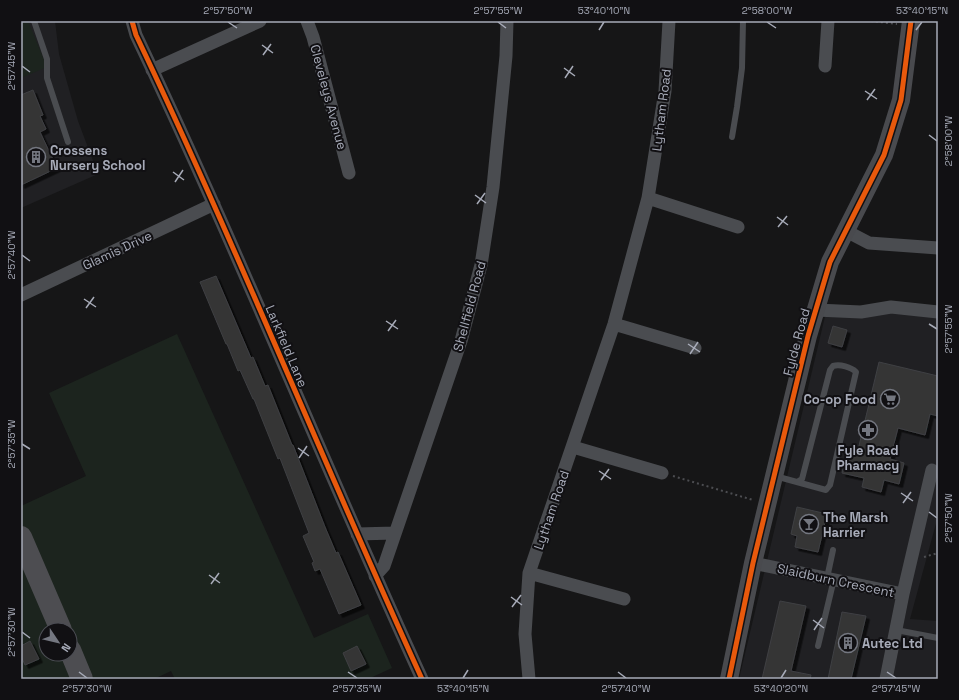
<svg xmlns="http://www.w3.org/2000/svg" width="959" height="700" font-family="'Space Grotesk',sans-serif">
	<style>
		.built { fill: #202023 }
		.green { fill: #1c241e }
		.building { fill: #343436; stroke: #3f4043; filter: url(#shadow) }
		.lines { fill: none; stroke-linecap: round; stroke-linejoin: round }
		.path { stroke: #4c4d51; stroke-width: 2; stroke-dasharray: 2 3; stroke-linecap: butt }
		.lane { stroke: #4a4c50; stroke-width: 6 }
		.street { stroke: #4a4c50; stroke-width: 13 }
		.secondary { stroke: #494a4e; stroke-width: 18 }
		.highway { stroke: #4d4d51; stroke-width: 22 }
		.cycleway-casing { stroke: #111013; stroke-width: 8 }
		.cycleway { stroke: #e8590c; stroke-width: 5 }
		.ticks { fill: none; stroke: #a7abb8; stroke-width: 1.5 }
		.labels { text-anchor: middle; stroke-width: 4; stroke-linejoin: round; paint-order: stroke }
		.street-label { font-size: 13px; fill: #a7abb8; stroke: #111013 }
		.poi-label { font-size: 13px; font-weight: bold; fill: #a7abb8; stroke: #111013; text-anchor: start }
		.neatline { fill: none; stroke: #a7abb8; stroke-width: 1.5 }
		.ticks-label { font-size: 10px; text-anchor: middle; fill: #a7abb8 }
	</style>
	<defs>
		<filter id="shadow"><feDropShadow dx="3.5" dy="3.5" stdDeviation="0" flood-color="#0009"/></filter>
	</defs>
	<rect width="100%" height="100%" fill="#161617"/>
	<path class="built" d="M21,21H55L59,54L78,121L98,174L21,208Z
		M828,304L938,314V516L910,619L938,621V679H739Z"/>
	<path class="green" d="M21,21H28L47,67L21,78Z
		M177,334L314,638L368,614L392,668L368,679H175L171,671L154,679H91L21,523V506L86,476L49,393Z
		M21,562L51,630H46V654H62L73,679H21Z"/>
	<path class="building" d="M33,90L43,115L40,116L46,129L40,132L57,168L21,185V95Z
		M216,276L251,358L253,357L265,386L268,385L292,445H293L325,527L336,553L338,552L361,605L339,614L320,569L315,571L312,563L314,562L303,536L309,533L280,458L278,459L254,399H253L240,370L238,371L227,344H226L200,282Z
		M833,326L847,330L842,347L828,343Z
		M879,362L938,376V416L930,414L925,435L898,428L890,459L904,463L899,484L884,480L881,492L862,487L864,478L842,473L848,448L858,450Z
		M797,507L827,514L818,552L795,547L797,536L791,534Z
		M780,601L806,606L791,671L811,675L810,679H762Z
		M842,612L866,616L851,679H828Z
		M30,641L39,659L25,665L21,656V646Z
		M357,646L366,664L351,671L343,653Z"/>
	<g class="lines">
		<path class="path" d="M871,21L897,24
			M673,476L753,500
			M924,557L938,553"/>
		<path class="lane" d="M34,21L47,59V78L68,142
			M732,137L737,107L742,68L743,21
			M775,476L826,490L830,485L856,372C851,367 840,364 833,366L830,370L802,479L797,482
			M827,578L833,550
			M896,630L938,638
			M818,646L834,579"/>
		<path class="street" d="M132,21L136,35C237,247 324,465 422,679
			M307,21L313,37L349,173
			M825,66L828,21
			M152,70L260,21
			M648,198L738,227
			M846,231L869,243L938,248
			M21,295L214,204
			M816,310L861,312L891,307L938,312
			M614,324L695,348
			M573,447L662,473
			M357,534L395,533
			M753,563L903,594L886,679
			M529,573L624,599
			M375,576L384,566L461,341L481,265L493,187L506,56L507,21
			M903,594L932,470
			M529,679L525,634L529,573L614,324L648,198L665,91L669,21"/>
		<path class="secondary" d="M729,679L753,563L808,336L830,262L884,155L901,100L911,21"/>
		<path class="highway" d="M21,537L61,630
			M70,650L82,679"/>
		<g class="cycleway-casing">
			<path id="cycleway" d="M132,21L136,35C237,247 324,465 422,679
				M729,679L753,563L808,336L830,262L884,155L901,100L911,21"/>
		</g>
		<use href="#cycleway" class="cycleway"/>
	</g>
	<path class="ticks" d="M228,22L237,28M498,22L506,28M767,22L776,28M599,30L604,22M916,30L922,22M262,45L273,53M263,55L271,44M22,66L30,72M564,68L575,76M565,78L573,66M865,91L877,99M867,100L875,89M929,135L937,141M173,172L184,180M175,182L183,170M475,195L486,203M477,204L485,193M777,217L788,225M778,227L787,216M22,255L30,261M84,299L96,307M86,308L94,297M386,321L398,329M929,324L937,329M388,331L396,320M688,344L700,352M690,354L698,342M22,444L30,449M298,448L309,456M299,458L307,446M599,471L611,479M601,480L609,469M901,493L913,501M903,503L911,492M929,512L937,518M209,575L220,583M211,584L219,573M511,597L522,605M512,607L521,595M813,620L824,628M814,630L822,618M22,632L30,638M79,672L87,678M348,672L357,678M618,672L626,678M887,672L896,678M463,678L468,670M781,678L786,670"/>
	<defs>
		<g id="building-ring" transform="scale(1)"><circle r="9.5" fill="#111013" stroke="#747780" stroke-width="1.5"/><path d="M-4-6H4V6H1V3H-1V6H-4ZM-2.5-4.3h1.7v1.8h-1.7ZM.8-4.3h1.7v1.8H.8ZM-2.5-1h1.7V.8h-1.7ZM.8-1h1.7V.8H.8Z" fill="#747780"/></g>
		<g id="supermarket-ring" transform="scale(1)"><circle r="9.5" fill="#111013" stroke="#747780" stroke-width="1.5"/><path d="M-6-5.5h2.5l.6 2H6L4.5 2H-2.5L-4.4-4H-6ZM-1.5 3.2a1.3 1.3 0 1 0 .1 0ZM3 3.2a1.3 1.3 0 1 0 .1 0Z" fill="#747780"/></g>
		<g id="pharmacy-ring" transform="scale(1)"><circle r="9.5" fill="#111013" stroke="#747780" stroke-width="1.5"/><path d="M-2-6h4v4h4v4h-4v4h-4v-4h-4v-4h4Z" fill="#747780"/></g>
		<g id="bar-ring" transform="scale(1)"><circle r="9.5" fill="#111013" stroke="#747780" stroke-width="1.5"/><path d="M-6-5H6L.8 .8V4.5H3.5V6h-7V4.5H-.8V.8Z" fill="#747780"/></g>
	</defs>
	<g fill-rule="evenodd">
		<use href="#building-ring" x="36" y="157"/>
		<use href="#supermarket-ring" x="890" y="399"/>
		<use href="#pharmacy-ring" x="868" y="430"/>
		<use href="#bar-ring" x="809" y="524"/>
		<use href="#building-ring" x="848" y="643"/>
	</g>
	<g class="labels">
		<g class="street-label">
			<text transform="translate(329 97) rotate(75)" y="5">Cleveleys Avenue</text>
			<text transform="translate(661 110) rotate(-83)" y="5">Lytham Road</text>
			<text transform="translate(117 250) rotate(-25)" y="5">Glamis Drive</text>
			<text transform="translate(469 306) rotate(-75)" y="5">Shellfield Road</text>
			<text transform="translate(796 342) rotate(-75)" y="5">Fylde Road</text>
			<text transform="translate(287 346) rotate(67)" y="5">Larkfield Lane</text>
			<text transform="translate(551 510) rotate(-71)" y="5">Lytham Road</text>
			<text transform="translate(836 580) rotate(12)" y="5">Slaidburn Crescent</text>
		</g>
		<g class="poi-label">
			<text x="50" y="155">Crossens<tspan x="50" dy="15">Nursery School</tspan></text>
			<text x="876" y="404" text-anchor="end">Co-op Food</text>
			<text x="868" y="455" text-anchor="middle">Fyle Road<tspan x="868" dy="15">Pharmacy</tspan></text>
			<text x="823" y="522">The Marsh<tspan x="823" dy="15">Harrier</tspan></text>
			<text x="862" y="648">Autec Ltd</text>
		</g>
	</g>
	<rect width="959" height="700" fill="none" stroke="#111013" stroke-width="44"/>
	<g transform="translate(58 642) rotate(125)"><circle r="19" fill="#111013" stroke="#4d4e55"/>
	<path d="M0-3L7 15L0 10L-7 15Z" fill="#747780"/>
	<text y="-6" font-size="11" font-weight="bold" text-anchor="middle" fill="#a7abb8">N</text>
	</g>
	<rect x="22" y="22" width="915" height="656" class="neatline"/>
	<g class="ticks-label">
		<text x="228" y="14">2°57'50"W</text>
		<text x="498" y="14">2°57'55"W</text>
		<text x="604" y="14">53°40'10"N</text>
		<text x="767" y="14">2°58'00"W</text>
		<text x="922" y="14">53°40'15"N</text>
		<text transform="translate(11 66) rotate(-90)" y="4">2°57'45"W</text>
		<text transform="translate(948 141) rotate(-90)" y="4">2°58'00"W</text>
		<text transform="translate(11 255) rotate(-90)" y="4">2°57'40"W</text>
		<text transform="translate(948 329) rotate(-90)" y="4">2°57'55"W</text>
		<text transform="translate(11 444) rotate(-90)" y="4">2°57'35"W</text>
		<text transform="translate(948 518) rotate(-90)" y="4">2°57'50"W</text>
		<text transform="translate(11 632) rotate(-90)" y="4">2°57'30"W</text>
		<text x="87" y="692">2°57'30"W</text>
		<text x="357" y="692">2°57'35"W</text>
		<text x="463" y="692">53°40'15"N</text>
		<text x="626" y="692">2°57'40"W</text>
		<text x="781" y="692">53°40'20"N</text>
		<text x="896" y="692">2°57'45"W</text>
	</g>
</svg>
